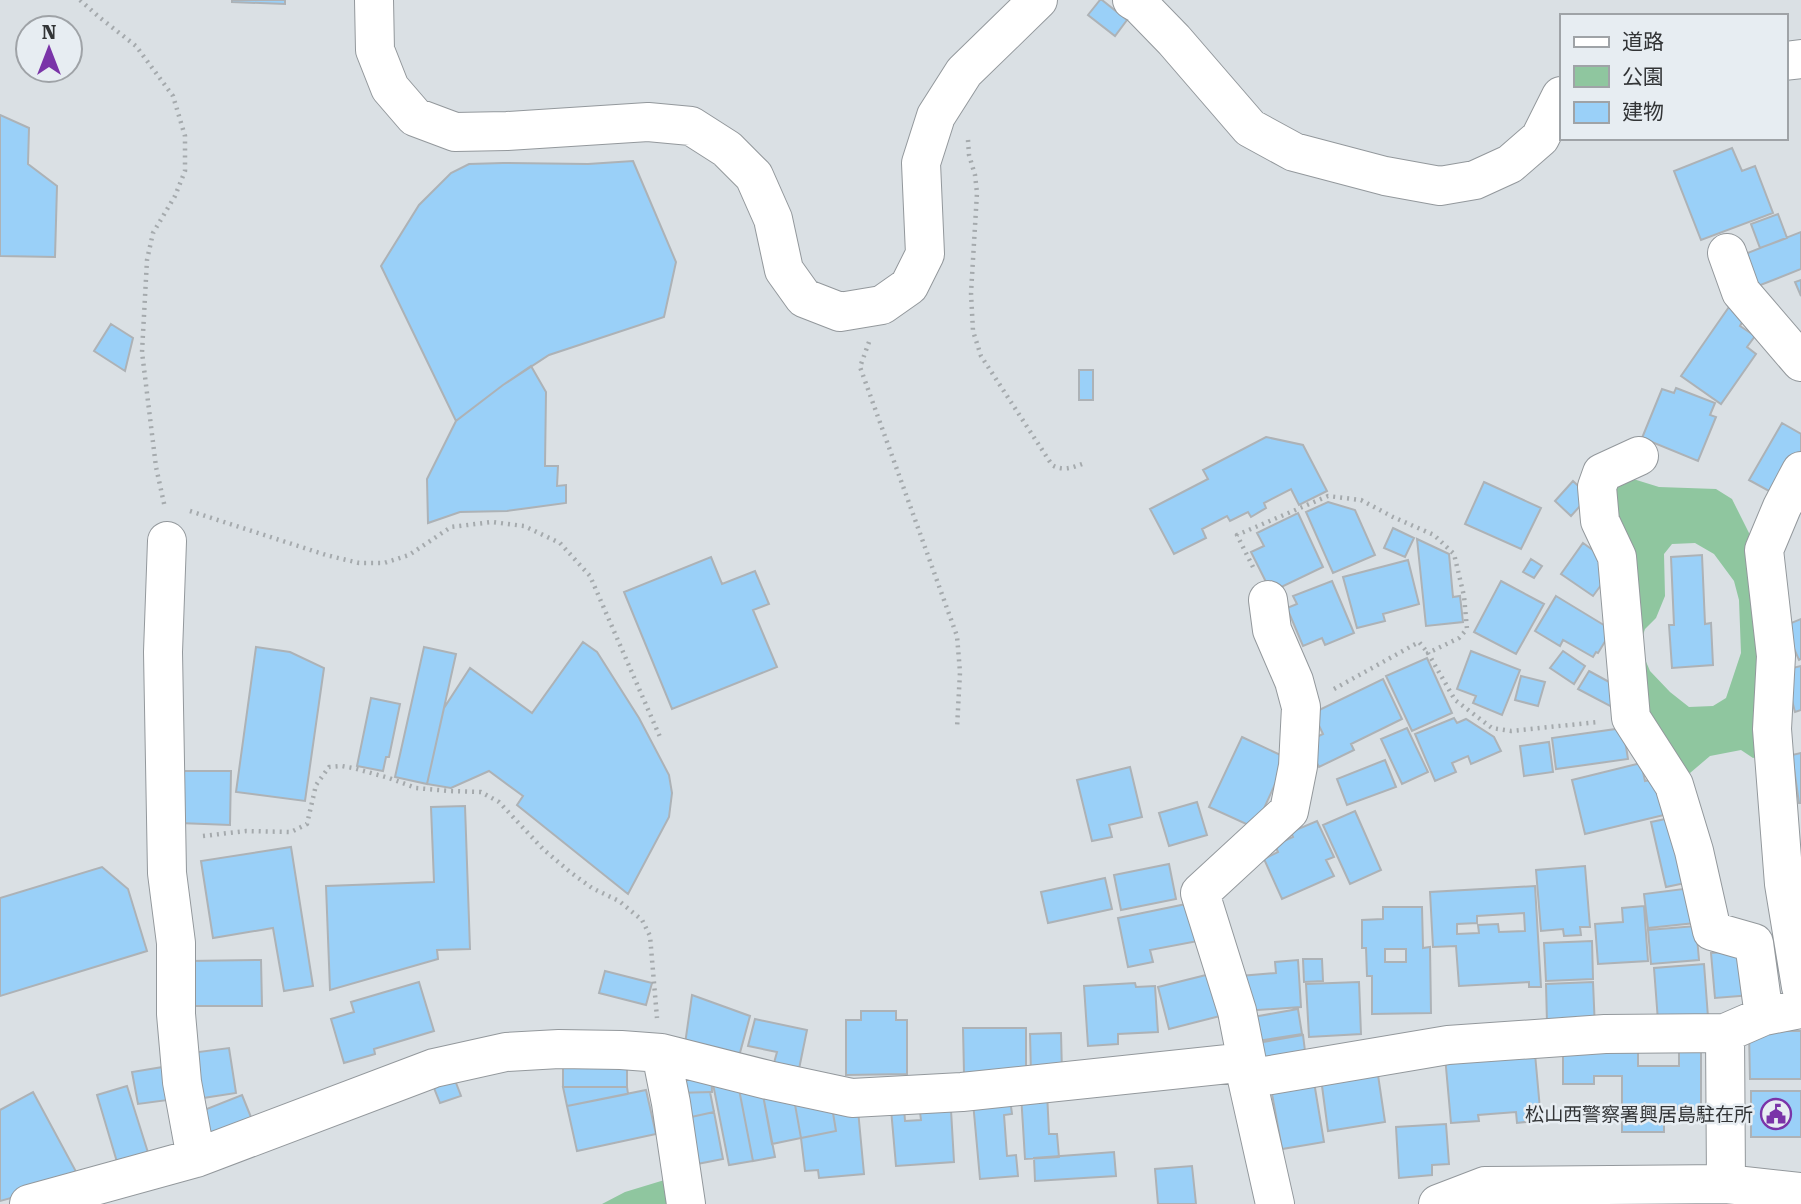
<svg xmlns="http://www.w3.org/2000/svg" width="1801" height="1204" font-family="'Roboto Serif','Noto Sans JP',serif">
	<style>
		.green { fill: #8fc69f; fill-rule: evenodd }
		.building { fill: #9ad0f8; stroke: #adb2b6; stroke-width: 2; fill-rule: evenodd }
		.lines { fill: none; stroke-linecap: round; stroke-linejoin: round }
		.minor-casing { stroke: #93989c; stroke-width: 40 }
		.path { stroke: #a5aaad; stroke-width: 4.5; stroke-dasharray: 2 5; stroke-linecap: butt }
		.minor { stroke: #fff; stroke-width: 38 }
		.labels { text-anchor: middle; stroke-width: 5; stroke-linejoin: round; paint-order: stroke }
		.poi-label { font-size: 19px; fill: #323436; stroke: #e7edf2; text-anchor: end }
	</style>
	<rect width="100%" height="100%" fill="#dae0e4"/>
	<path class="green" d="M1630,478L1659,487L1716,489L1732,499L1755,545L1765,755L1753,758L1741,750L1710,756L1690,773L1672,762L1640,720L1612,484ZM1695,543L1714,554L1734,581L1739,600L1741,653L1726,698L1713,706L1689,707L1670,692L1650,671L1644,657L1641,641L1645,629L1656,618L1665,596L1664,554L1672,544Z
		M671,1178L672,1204H602L625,1192Z"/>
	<path class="building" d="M232,0H285V4L232,2Z
		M1100,0H1102L1127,20L1115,36L1088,15Z
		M0,115L29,128L28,164L57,186L55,257L0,256Z
		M1732,148L1742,171L1755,166L1773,213L1701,240L1674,171Z
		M633,161L676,262L664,317L549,355L503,385L456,421L381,266L419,205L451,173L469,164L503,163L588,164Z
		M1778,214L1787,238L1760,248L1751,224Z
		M1801,232V269L1758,286L1745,254Z
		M1801,280V296L1795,282Z
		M1731,304L1747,314L1740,326L1755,336L1747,347L1756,354L1721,404L1681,376Z
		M111,324L133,338L125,371L94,351Z
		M531,366L546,392L545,466H558L557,486L566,485V503L507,511L460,512L428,523L427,479L456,421L503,385Z
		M1079,370H1093V400H1079Z
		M1676,388L1715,403L1710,415L1716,417L1698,461L1642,438L1662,389L1674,393Z
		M1782,423L1801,434V456L1778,496L1749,480Z
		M1266,437L1303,445L1327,491L1299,505L1291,489L1264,503L1266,508L1251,517L1248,512L1230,521L1227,516L1202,529L1206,538L1174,554L1150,509L1208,479L1203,470Z
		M1573,481L1589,496L1571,516L1555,501Z
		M1484,482L1541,508L1521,549L1465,524Z
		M1328,502L1355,510L1375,555L1333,573L1306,512Z
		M1298,513L1323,567L1271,592L1251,552L1264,546L1257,533Z
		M1393,528L1414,538L1405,557L1384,548Z
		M1417,539L1449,554L1453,597L1460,596L1463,622L1426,626Z
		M1583,543L1615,566L1593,596L1561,574Z
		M1702,555L1705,624L1711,623L1713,665L1672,668L1669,625H1674L1671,557Z
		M711,557L722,584L755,571L769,604L753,610L777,667L672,709L624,592Z
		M1531,559L1542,566L1534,578L1523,572Z
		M1408,560L1419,604L1383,614L1385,621L1357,628L1343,577Z
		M1332,581L1354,633L1325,645L1322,638L1303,646L1287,608L1297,604L1293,596Z
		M1501,581L1544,604L1516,654L1474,632Z
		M1556,596L1612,630L1598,653L1596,652L1593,657L1563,640L1560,646L1535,631Z
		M1801,619V659L1799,660L1784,626Z
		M583,642L597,652L639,718L669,775L672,793L669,817L628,894L517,805L523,796L489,771L451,788L427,784L444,708L470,668L532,713Z
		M256,647L290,652L324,668L305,801L236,792Z
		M424,647L456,654L427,784L395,777Z
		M1471,651L1520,670L1502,715L1473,703L1476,696L1457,689Z
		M1563,651L1585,666L1574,684L1550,668Z
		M1427,658L1452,713L1412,731L1386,676Z
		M1801,666V710L1795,712L1784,670Z
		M1589,671L1622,689L1612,707L1578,689Z
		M1521,676L1545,682L1538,706L1515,700Z
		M1383,679L1402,719L1351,744L1354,750L1319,767L1306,742L1323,734L1313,713Z
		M371,698L400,704L389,757H386L383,771L357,766Z
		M1454,718L1457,723L1466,719L1494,737L1501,751L1471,764L1468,756L1452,763L1456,772L1435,781L1415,734Z
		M1407,728L1428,772L1402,784L1381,739Z
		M1623,728L1628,759L1556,769L1552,738Z
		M1242,737L1287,758L1255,828L1209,807Z
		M1549,742L1553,772L1524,776L1520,746Z
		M1801,753V803H1799L1792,755Z
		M1385,760L1396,787L1347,805L1337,779Z
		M1641,763L1645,781L1660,778L1668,814L1585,834L1572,780Z
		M1130,767L1142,817L1109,825L1112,837L1092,841L1077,780Z
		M179,771H231L230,825L179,823Z
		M1197,802L1207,835L1169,846L1159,813Z
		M465,806L470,949L437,950L438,959L330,990L326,886L434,882L431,807Z
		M1355,811L1381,870L1350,884L1323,825Z
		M1675,817L1690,882L1666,887L1651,822Z
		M1317,821L1334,857L1326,860L1334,876L1282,899L1264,859L1278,852L1275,845L1293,837L1291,832Z
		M291,847L313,986L284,991L273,928L213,938L201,861Z
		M1169,864L1176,899L1121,910L1114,875Z
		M1585,866L1590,927H1580L1581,935L1564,936L1563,929L1541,931L1536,870Z
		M102,867L128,889L147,951L0,996V898Z
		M1105,878L1112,909L1048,923L1041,892Z
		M1535,886L1541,987H1529V982L1459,986L1456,946L1433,947L1430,892ZM1524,913L1525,931L1499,932L1498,924L1478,925L1479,933L1457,934V924L1477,923V916Z
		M1691,888L1695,923L1648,928L1644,894Z
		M1191,903L1198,941L1150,950L1153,962L1128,967L1118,918Z
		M1644,906L1648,961L1598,964L1595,924L1623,922L1622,908Z
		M1383,907H1422L1423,948L1430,947L1431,1013L1372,1014V976H1367L1366,948H1362V920L1383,919ZM1385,949H1406V962H1385Z
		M1696,926L1699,960L1651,964L1648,930Z
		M1592,941L1593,979L1546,981L1544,943Z
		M1749,950L1752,995L1715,998L1711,953Z
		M1303,959H1322L1323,981L1304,982Z
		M261,960L262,1006H188V961Z
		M1298,960L1301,1007L1243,1011L1240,976L1276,973L1275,962Z
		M1704,964L1708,1017L1658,1021L1654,968Z
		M605,971L652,983L646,1005L599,993Z
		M1214,973L1224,1015L1169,1029L1158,987Z
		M419,982L434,1031L374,1049L375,1054L344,1063L331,1019L354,1012L351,1002Z
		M1359,982L1361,1034L1309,1037L1306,984Z
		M1593,982L1595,1029L1547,1023L1546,984Z
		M1135,983L1136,987L1155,986L1158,1032L1118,1034V1044L1088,1046L1084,986Z
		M692,995L750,1016L738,1060L685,1044Z
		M1298,1009L1302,1034L1257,1041L1253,1017Z
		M861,1011H896V1020H907V1074L846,1075V1020H861Z
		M755,1019L807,1030L799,1069L774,1063L777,1052L748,1046Z
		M963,1028H1026V1072L964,1073Z
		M1749,1031H1801V1079H1750Z
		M1061,1033L1062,1073L1031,1074L1030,1034Z
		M1303,1035L1306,1059L1261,1067L1257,1043Z
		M1563,1044H1638V1066H1679V1045H1701V1115H1664V1132H1622V1076H1594V1084H1563Z
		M229,1048L236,1093L190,1100L183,1054Z
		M1535,1054L1541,1120L1517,1123L1516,1112L1478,1115L1479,1121L1451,1123L1445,1056Z
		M563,1060H627V1087H563Z
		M711,1066L712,1092L674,1093L673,1067Z
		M163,1067L168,1100L138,1104L132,1072Z
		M1320,1071L1378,1075L1385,1122L1328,1131Z
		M453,1075L461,1096L440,1103L432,1083Z
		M1313,1076L1324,1142L1282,1149L1270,1083Z
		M737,1079L762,1090L775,1157L753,1161Z
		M737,1079L753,1161L729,1165L713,1084Z
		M127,1086L151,1162L120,1172L97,1095Z
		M563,1087H627L628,1094L567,1106Z
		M646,1090L656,1134L577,1151L567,1106Z
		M762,1090L794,1099L801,1138L772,1144Z
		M1751,1091H1801V1137H1751Z
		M33,1092L80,1179L0,1201V1110Z
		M710,1092L714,1112L682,1119L677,1093Z
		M1047,1092L1049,1134H1057L1059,1157L1025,1159L1021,1094Z
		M242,1095L255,1127L206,1146L194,1114Z
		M794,1099L833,1113L836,1131L801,1138Z
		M1010,1099L1012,1114L1004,1115L1007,1156L1016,1155L1018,1176L980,1179L973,1102Z
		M919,1104L951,1110L954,1162L896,1166L891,1109L904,1108L905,1121L921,1120Z
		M858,1110L864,1174L819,1178L818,1170L805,1171L801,1138L836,1131L833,1113Z
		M714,1112L723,1159L692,1165L682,1119Z
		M1446,1124L1449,1164L1432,1165V1175L1399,1178L1396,1127Z
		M1114,1152L1116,1176L1035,1181L1034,1158Z
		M1192,1166L1196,1204H1158L1155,1169Z"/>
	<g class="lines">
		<g class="minor-casing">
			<path id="minor" d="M374,0L375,50L390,88L415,117L455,132L507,131L648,122L691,126L727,149L754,176L773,219L784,270L804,298L840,312L882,305L909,286L925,254L921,163L936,116L964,72L1038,0
				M1132,0L1139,4L1174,40L1250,128L1294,152L1385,176L1440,186L1475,180L1510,164L1540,138L1561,96
				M1785,61L1801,59
				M1727,253L1741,292L1801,362
				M1639,456L1602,473L1597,487L1600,521L1617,557L1631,718L1674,785L1694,851L1712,931L1754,943L1764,1016
				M1801,471L1782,507L1764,550L1776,656L1772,729L1784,884L1801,987
				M167,541L163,652L167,873L176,943V1014L182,1082L196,1158
				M1725,1033L1726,1184
				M661,1053L671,1103L686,1204
				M1247,1062L1237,1011L1200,893L1289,811L1298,766L1301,707L1294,681L1272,630L1268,600
				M1247,1079L1448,1045L1605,1034L1725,1033L1764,1016L1801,1009
				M29,1204L196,1158L434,1068L506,1052L559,1049L621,1050L661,1053L768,1080L852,1098L962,1092L1247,1062V1079L1275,1204
				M1438,1204L1485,1186L1726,1184L1801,1192"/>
		</g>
		<path class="path" d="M80,0L99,17L136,46L173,96L185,136V171L175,196L153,233L147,260L142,352L156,467L165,508
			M968,140L969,155L975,175L977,193L971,293L973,331L981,356L1052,465C1064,472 1073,467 1085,463
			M869,342L860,367L957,636L960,672L957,728
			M190,511L326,555L359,563H384L409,555L451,527L492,522L524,526L560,543L590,576L660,737
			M1253,567L1237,535L1328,496L1361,500L1393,517L1434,535L1454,554L1464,596L1467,629L1459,638L1428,653L1455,700L1492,728L1511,731L1598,722
			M1334,689L1419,642L1428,653
			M203,836L246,831L291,832L307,824L316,785L329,767L342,766L353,768L389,778L416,788L449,791L481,792L499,802L543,849L570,872L592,888L619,901L642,920L650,936L657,1018"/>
		<use href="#minor" class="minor"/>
	</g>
	<defs>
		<g id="civic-ring" transform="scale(1.575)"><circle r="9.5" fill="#e7edf2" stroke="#7a34a8" stroke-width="1.5"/><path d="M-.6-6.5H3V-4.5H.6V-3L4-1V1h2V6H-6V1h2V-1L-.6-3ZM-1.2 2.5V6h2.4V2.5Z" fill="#7a34a8"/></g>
	</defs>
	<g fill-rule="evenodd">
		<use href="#civic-ring" x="1776" y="1114"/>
	</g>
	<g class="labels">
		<g class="poi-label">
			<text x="1753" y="1121">松山西警察署興居島駐在所</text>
		</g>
	</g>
	<rect x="1560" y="14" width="228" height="126" fill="#e7edf2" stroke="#9fa3a7" stroke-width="2"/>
	<rect x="1574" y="37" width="35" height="10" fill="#ffffff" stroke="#9fa3a7" stroke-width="2"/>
	<text x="1622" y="49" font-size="21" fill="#323436">道路</text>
	<rect x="1574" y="66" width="35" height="21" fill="#8fc69f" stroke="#9fa3a7" stroke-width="2"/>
	<text x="1622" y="84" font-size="21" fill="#323436">公園</text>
	<rect x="1574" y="102" width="35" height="21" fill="#9ad0f8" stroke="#9fa3a7" stroke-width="2"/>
	<text x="1622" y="119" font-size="21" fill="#323436">建物</text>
	<g transform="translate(49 49)"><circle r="33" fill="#e7edf2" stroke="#9fa3a7" stroke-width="2"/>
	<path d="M0-5L12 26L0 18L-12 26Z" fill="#7a34a8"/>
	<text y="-10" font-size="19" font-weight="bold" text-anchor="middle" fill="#323436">N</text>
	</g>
</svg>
